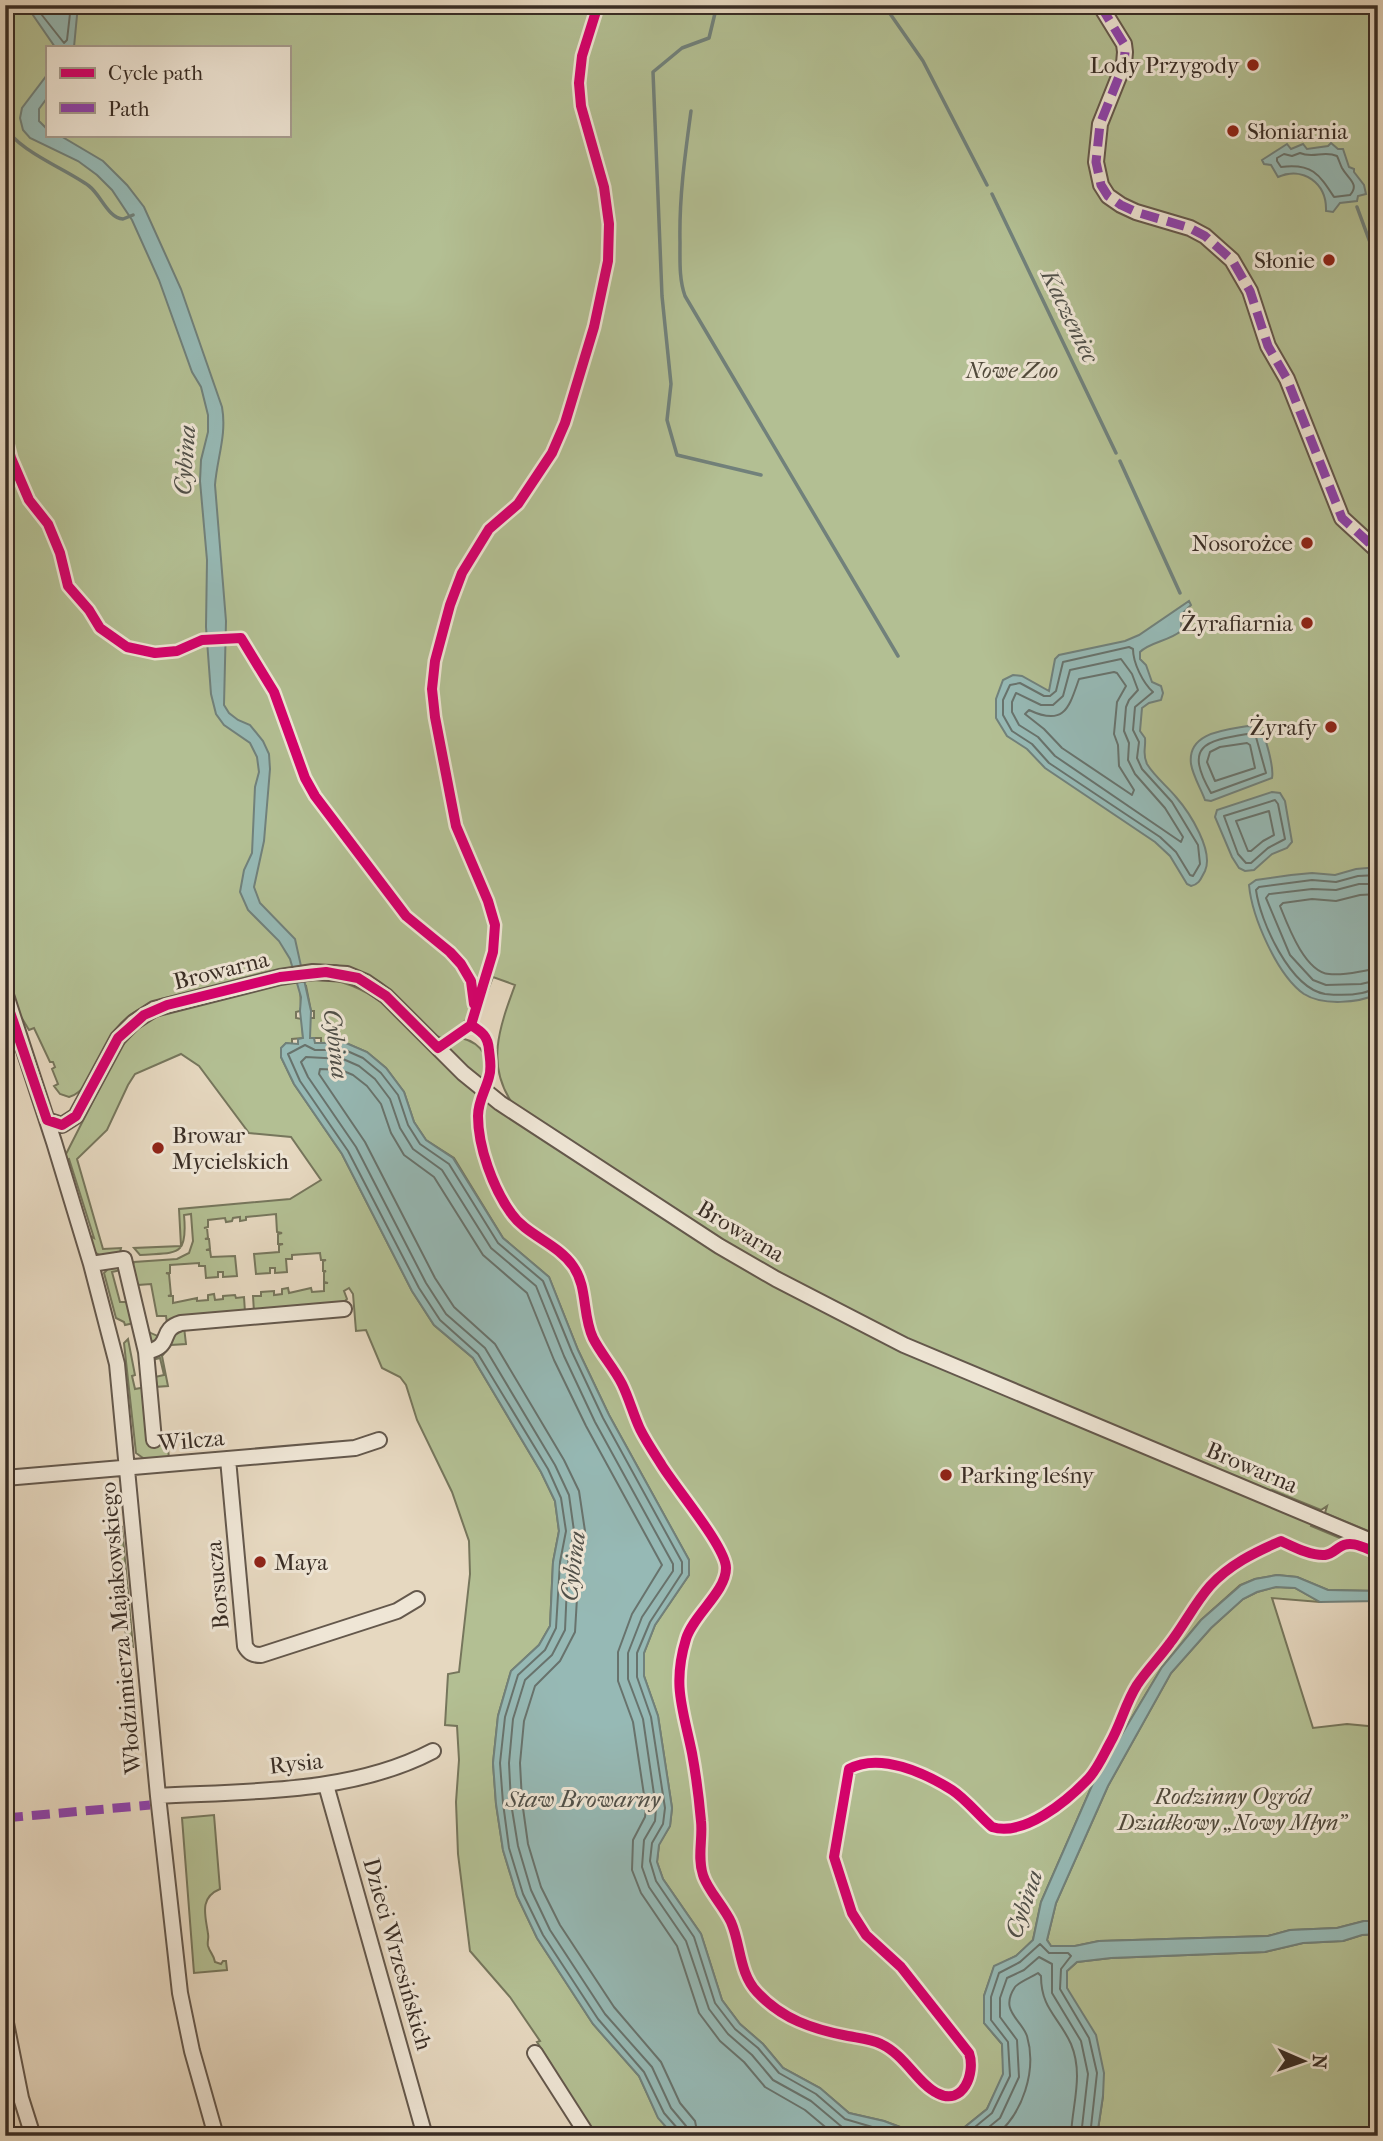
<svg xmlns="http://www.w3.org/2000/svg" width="1383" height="2141" font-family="'IM FELL French Canon',serif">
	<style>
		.green { fill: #b3bf93; stroke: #76765c; stroke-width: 2; fill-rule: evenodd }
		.water { fill: #96b9b5; stroke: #71817b; stroke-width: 2 }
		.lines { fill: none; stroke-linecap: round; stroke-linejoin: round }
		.shore { stroke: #68736d; stroke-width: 2 }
		.stream { stroke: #71817b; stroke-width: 3.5 }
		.minor-casing { stroke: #64584c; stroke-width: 18 }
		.minor { stroke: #efe6d6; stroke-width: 14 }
		.quiet { stroke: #8e44ad; stroke-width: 9; stroke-dasharray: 18 9; stroke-linecap: butt }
		.cycleway-casing { stroke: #efe6d6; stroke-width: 15 }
		.cycleway { stroke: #d6006c; stroke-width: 10 }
		.poi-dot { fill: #8f2418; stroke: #efe6d6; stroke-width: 2.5 }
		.labels { text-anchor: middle; stroke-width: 6; stroke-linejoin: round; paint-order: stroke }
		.poi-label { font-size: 23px; fill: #392d25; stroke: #efe6d6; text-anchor: end }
		.park-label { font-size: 23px; font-style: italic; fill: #514a3b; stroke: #efe6d6 }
		.street-label { font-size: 23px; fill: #392d25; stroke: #efe6d6 }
		.water-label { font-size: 24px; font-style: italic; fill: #505049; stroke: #efe6d6 }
	</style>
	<rect width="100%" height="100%" fill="#e6d8c0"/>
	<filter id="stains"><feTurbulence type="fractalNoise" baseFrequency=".00286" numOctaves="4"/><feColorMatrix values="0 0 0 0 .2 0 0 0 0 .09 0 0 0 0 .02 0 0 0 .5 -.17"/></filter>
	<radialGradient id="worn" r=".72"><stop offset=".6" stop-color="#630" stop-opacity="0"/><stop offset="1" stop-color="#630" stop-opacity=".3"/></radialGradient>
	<path class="green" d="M5,5H1378V1535L1325,1513L1327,1506L1321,1510L1272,1490L1270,1493L886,1330L831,1302L723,1242L513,1104C485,1065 500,1026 515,985L493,977L478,1016L475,1018L471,1014L454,1033L441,1038L434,1035L394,994L380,982L366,974L336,965H309L272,972L161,999C144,1006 127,1014 115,1030C101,1048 92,1091 69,1097L60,1094L54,1086L58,1084L52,1069L55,1067L53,1062H50L34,1028L29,1030L17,1010L5,971ZM47,47H289V135H47Z
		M323,979C383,984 416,1039 457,1076C503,1116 555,1146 605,1179C643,1203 679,1228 717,1251C788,1295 864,1331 939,1366L1312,1523L1311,1526L1378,1554V1591L1328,1590L1297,1577L1277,1575L1255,1579L1240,1585L1201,1620L1162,1667L1094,1781L1041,1902L1033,1940L1016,1956L994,1967L984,1996V2023L1002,2044L1004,2074L987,2109L961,2130L925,2136L884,2121L849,2113L820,2088L783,2068L763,2044L740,2024L722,2000L701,1934L663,1879L657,1862L659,1844L670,1826L672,1808L658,1716L644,1676V1653L655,1625L689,1575V1560L609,1415L578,1350L549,1277L503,1238L454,1158L426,1140L414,1122L404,1092L386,1068L367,1052L346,1043H321V1038H310L309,1018H314V1011H311L306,986L300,987L301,1007L300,1011L296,1012V1018L302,1019L303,1038L292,1039V1044L286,1043L281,1049V1057L294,1084L342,1154L412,1291L434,1325L473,1358L541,1472L555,1501L559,1531L553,1562L550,1626L539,1645L511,1671L498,1716L493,1763L496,1804L503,1850L517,1896L537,1938L593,2024L639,2076L658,2117L674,2136H593L556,2080L551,2064L537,2042L540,2041L510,1997L470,1951L458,1854L456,1802L459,1760L457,1726L445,1725L448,1674L459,1672L470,1574L469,1541L452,1492L417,1420L406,1385L400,1377L382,1368L366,1330L356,1331L353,1294L349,1288L344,1291L347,1299L342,1304L254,1312L253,1296H261V1292L274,1291V1295L282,1294V1289L288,1288L289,1293L311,1288L312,1292L324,1291V1283H328L324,1282V1272L326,1271H323V1261L326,1260H321L320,1253L292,1255V1259H286L287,1272L275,1273V1268H270V1273L256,1274L254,1254L279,1252V1245L283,1244H278V1234L282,1233L277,1232L276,1214L246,1217V1220L240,1221V1217L233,1218L232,1221L226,1222L225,1218L208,1220V1227L204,1228H207L208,1238L205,1239H209L210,1249L206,1250H210L211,1257L235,1256L237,1276L223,1277V1272H218V1277L206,1278L205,1266H199V1263L170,1265V1273H166L169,1274L171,1295L168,1296H173V1303L197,1298V1301L208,1300V1295L214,1294L215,1300L223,1299V1296L235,1295L236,1298L244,1297L245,1312L178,1318L167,1323L166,1316H157L151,1284L138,1285C138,1294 142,1326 149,1332C152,1334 156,1335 160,1337L158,1344L151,1345L148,1341L131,1269L134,1262L177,1259L189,1253L193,1241L191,1214L184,1215C188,1258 177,1252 140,1255L134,1248L181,1246L179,1209L290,1199L321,1180L291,1137L249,1133L199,1066L181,1054L135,1074L128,1085L107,1130L77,1159L103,1249L121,1248L120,1253L101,1256L93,1251L88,1235L94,1238L69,1159L66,1160V1154L120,1048L137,1029L150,1020L165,1013L219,998L275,985Z
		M461,1038C483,1043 494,1062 484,1083L448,1049L450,1042Z
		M115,1265L121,1270L112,1272L120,1302H128L134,1323L125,1325L124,1322L116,1318L104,1273L108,1269L107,1266Z
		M184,1327L186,1344L171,1345L162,1356L168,1386L155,1387L159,1434L167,1433L169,1460L143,1462V1458L136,1453L124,1343L128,1339L135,1375L132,1376L135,1389L157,1385L155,1377L164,1375L160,1358L152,1360L153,1358C165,1354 169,1348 172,1335Z
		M122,1527L133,1647H127L116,1528Z
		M1276,1587L1295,1588L1320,1602L1272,1598L1313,1728L1347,1724L1378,1727V1921H1364L1337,1928L1290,1930L1268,1936L1099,1941L1075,1946H1051L1047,1940L1056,1903L1108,1786L1171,1673L1211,1628L1243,1599L1257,1592Z
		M214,1815L220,1889C198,1898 206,1917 208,1934C209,1938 207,1942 208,1946C210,1953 214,1955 215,1962L221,1964L223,1961H226L227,1970L194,1973L182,1818Z
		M1378,1934V2136H1097L1103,2096L1067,1988V1971L1077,1962L1111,1958L1265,1952L1303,1943L1343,1941L1362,1935Z"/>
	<path class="water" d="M26,5H78L74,47H55Z
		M47,75V98L39,109V121L47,129V135H59L103,161L127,185L144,207L181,289L222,407C227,435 217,458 215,485L226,621L224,705L229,713L238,720L250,725L263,741L269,754L270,769L264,841L254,887L260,903L295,939L311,1011L310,1038H314L315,1043H346L367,1052L386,1068L404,1092L414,1122L426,1140L453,1158L503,1238L549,1277L578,1350L609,1415L689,1560V1575L655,1625L644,1653V1676L658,1716L672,1808L670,1826L659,1845L657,1862L663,1879L701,1934L722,2000L740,2024L763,2044L783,2068L820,2088L849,2113L884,2121L923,2136H674L658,2118L639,2076L593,2024L537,1938L517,1896L503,1850L496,1804L493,1763L498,1716L511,1671L539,1645L550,1626L553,1562L559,1531L555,1501L541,1472L473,1358L434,1325L412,1291L342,1154L294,1084L281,1057V1048L286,1043L298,1044V1039L303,1038L300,1011L301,997L290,959L279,941L248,910L240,892L244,870L252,853L255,787L259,772L257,757L250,743L224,725L216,714L211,694L206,627L207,560L200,481L201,460L208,432V415L201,387L192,372L159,280L132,220L112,190L97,175L78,161L30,138L23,130L20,118L22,108Z
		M1331,143L1338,149H1343L1349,167L1354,169V172L1364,185L1366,194L1358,196L1357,201L1340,203L1333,212L1326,211C1327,183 1303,166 1278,177L1271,165L1264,164L1262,160L1287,144L1291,149L1303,144L1307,149L1328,146Z
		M1189,601L1191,605L1181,615V631C1169,641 1150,642 1140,652V659L1146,665L1152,682L1161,686L1163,693L1161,700L1149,703L1142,708L1140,731L1145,738C1146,748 1142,754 1147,764C1155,777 1167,786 1176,797C1190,813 1214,851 1205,871C1201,878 1200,884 1191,886L1187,884L1170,856L1155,842L1045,768L1027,749L1007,736L996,718V699L1003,680L1013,675L1022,676L1049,691L1055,659L1059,655L1125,641L1139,635Z
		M1248,726C1252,727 1255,727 1259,729C1266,734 1274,769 1272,778L1211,801L1205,800C1201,789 1193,776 1191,764C1187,732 1226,730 1248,726Z
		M1272,792L1280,793L1285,801L1292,842L1287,848L1272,854L1254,870L1245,871L1239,868L1232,857L1215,817L1217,810Z
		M1378,867V994C1358,1003 1323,1006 1304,994C1277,975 1252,917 1249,885L1256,880L1291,875L1312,873L1335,875L1356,869Z
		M1277,1575L1297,1577L1328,1590L1378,1591V1601L1320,1602L1295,1588L1276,1587L1257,1592L1243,1599L1211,1628L1171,1673L1108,1786L1056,1903L1047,1940L1051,1946H1075L1099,1941L1268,1936L1290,1930L1337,1928L1364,1921H1378V1934L1362,1935L1343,1941L1303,1943L1265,1952L1111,1958L1077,1962L1067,1971V1988L1096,2035L1104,2073L1103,2096L1097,2136H925L961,2130L987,2109L1003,2074L1002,2044L984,2023V1996L994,1966L1016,1956L1033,1940L1041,1902L1094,1781L1162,1667L1201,1620L1241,1585L1255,1579Z"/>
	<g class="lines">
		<path class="shore" d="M34,5L64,43L67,40L71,5
			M1300,153C1313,159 1324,150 1337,156C1339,160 1340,164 1342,168C1348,179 1360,184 1350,195L1334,197C1319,174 1312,163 1281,167L1277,161V158L1284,154L1292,156Z
			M1129,647L1133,649C1133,663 1143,683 1153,692L1135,707L1133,730L1139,742L1137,758L1142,769L1172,802L1198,845L1200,864L1193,876L1190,875L1176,852L1160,837L1049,763L1032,744L1012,731L1003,715V700L1010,685L1020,683L1044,696H1050L1056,691L1063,662Z
			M1121,659L1132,674L1138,690L1129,700L1126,707L1124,731L1129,743L1128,760L1135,774L1165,808L1183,837L1181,842L1055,756L1038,737L1019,725L1012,712V702L1016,693L1041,705H1053L1063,696L1070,670Z
			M1114,672L1117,673L1126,686L1117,702L1114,734L1118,745L1119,766L1134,790L1132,795L1062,748L1044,729L1025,714L1029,710C1065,727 1069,707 1079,679Z
			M1247,734L1256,737L1266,773L1211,793C1184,746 1204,741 1247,734Z
			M1247,743L1250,745L1255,768L1215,781L1207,762L1210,752L1220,747Z
			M1275,800L1278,804L1285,839L1268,848L1251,863H1246L1238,854L1224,816Z
			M1269,811L1274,835L1263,841L1251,851H1248L1236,821Z
			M1378,875L1358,876L1336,882L1312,880L1259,887L1256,890C1260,921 1290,988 1325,994C1335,995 1352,995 1362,993C1368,992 1372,989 1378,988
			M1378,884H1359L1336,890L1312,889L1269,894L1266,898L1290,955L1313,980L1326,985L1361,984L1378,980
			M1378,894L1360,895L1336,901L1312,899L1283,903L1280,906C1288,926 1305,972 1329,974C1347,976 1361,970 1378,969
			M679,2136L678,2129L664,2113L644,2072L598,2019L543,1935L523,1894L509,1848L503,1803L500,1763L505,1717L518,1675L545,1650L556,1628L560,1562L566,1531L561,1498L548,1469L478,1354L440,1320L419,1288L348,1151L300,1081L288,1054L305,1045L315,1050H345L363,1058L381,1073L398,1095L408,1125L420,1144L449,1164L498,1243L543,1281L572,1352L603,1418L682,1562V1573L650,1622L637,1653V1677L651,1717L665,1808L663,1824L652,1843L650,1861L656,1881L694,1937L715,2003L735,2029L758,2048L779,2073L816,2094L845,2119L903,2136
			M688,2136L686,2126L671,2108L652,2067L605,2014L550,1930L531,1890L518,1846L511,1803L509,1763L513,1719L525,1680L552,1655L565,1630L568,1563L574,1531L569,1495L555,1465L485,1348L446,1314L426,1283L356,1147L308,1077L301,1062L306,1057L343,1059L359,1066L375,1079L390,1099L400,1128L413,1149L442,1170L491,1248L536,1286L564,1356L595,1422L673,1564V1571L642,1617L628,1653V1679L643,1719L656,1808L655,1821L644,1840L642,1867L649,1887L686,1941L709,2009L728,2034L752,2055L773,2080L811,2101L842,2127L876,2136
			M698,2136L695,2121L680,2103L661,2062L614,2007L560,1925L541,1887L528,1844L522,1801L520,1763L524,1721L535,1686L560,1661L575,1632L579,1564L585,1531L579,1491L564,1460L495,1344L454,1307L435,1278L365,1142L319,1074L320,1069L341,1070L353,1075L367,1086L381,1104L391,1133L404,1155L434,1177L483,1255L527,1293L554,1360L586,1426L662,1565L632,1614L618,1652V1681L633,1722L646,1808L645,1817L633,1840L632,1870L641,1893L677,1946L699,2013L720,2041L744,2062L765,2087L805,2110L836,2136
			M964,2136L992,2113L1010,2076L1008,2042L991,2020V1997L999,1973L1020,1962L1040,1944L1049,1953H1068L1071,1956L1061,1969L1060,1989L1089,2038L1097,2073L1090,2136
			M978,2136L1000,2118L1019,2077L1017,2040L1000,2017V1998L1007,1978L1024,1970L1039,1957L1052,1964V1993L1081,2041L1088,2074L1081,2136
			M995,2136C1023,2114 1037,2070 1027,2036C1021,2019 999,2011 1015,1987C1019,1982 1032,1977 1038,1973L1041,1976C1041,2009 1059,2017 1071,2044C1084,2075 1072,2105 1071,2136"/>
		<path class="stream" d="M717,5L709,38L682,48L653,72L662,296L671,384L667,420L677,455L761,475
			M884,5L923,61L987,185
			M691,111C685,155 679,198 680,242C680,261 679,279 685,296L898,656
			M5,126C16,150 66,169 89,186C101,195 108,218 123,219L133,215
			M992,194L1116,453
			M1357,207L1378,264
			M1120,461L1180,593"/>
		<g class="minor-casing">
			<path id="minor" d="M1100,5L1124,44L1125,52L1124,64L1100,124L1096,162L1101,185L1108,196L1121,205L1136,212L1190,228L1205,236L1232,260L1250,291L1268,346L1287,379L1342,518L1378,551
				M5,992L54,1142L91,1264L117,1364L158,1796L180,1993L192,2051L216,2136
				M47,1120L62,1125L76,1116L118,1038L134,1022L154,1009L280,977L313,972L347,974L366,982L386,996L463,1073L500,1103L719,1246L776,1279L904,1345L1378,1544
				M91,1264L124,1259L146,1352C175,1346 157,1330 181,1323L344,1309
				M146,1352L154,1440
				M228,1459L245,1646C249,1653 253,1655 261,1655L397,1611L417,1599
				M5,1478L355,1448L379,1440
				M326,1785L425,2136
				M158,1796C249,1791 351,1794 433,1751
				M5,2018L21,2098L33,2136
				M535,2053L588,2136"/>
		</g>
		<use href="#minor" class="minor"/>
		<path class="quiet" d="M1100,5L1124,44L1125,52L1124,64L1100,124L1096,162L1101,185L1108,196L1121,205L1136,212L1190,228L1205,236L1232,260L1250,291L1268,346L1287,379L1342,518L1378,551
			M5,1818L150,1805"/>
		<g class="cycleway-casing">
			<path id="cycleway" d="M5,435L11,458L29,500L48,524L60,553L68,586L89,610L100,628L127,647L155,653L177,651L202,640L241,638L274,692L305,778L315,796L406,916L450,952L461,964L471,981L474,1004
				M5,1012H10L47,1120L62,1125L76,1116L118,1038L144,1015L167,1005L280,977L326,972L358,978L386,996L438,1048L471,1025L493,952L495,925L488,901L456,826L435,717L432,689L435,661L450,605L462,573L489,529L518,504L552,453L565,423L594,327L608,261L609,224L604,187L581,106L579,83L582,56L598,5
				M471,1025C482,1032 488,1036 489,1050C490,1060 492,1068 489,1077C485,1092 478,1101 478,1116C478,1147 493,1188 511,1213C526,1235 557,1243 573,1266C588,1287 582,1315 593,1338C601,1354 614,1368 622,1384C629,1398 633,1414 640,1429C646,1441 654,1453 661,1464C674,1486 726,1547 726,1568C726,1592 693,1615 686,1639C672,1685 683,1709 692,1753C696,1775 699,1798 701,1821C703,1839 697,1857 703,1875C707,1889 724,1907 731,1922C741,1945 739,1973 757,1992C782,2019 812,2029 848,2036C858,2038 871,2039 881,2044C905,2055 918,2084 937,2093C963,2107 976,2073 969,2053L901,1967L866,1935L852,1913L834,1857L849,1769C880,1752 925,1773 952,1790C966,1799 979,1816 992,1827C1024,1837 1067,1801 1088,1779C1097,1770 1104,1754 1110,1743C1121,1724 1125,1704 1137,1685C1147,1670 1160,1657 1170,1643C1184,1625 1195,1603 1210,1586C1229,1565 1255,1552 1281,1541C1294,1547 1311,1556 1325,1555C1332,1554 1335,1550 1340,1547C1351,1539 1366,1549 1378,1553"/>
		</g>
		<use href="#cycleway" class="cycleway"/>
	</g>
	<g class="poi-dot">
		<circle cx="1253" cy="65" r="7"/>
		<circle cx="1233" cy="131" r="7"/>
		<circle cx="1329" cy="260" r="7"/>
		<circle cx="1307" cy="543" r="7"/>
		<circle cx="1307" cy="623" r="7"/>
		<circle cx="1331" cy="727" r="7"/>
		<circle cx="158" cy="1148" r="7"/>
		<circle cx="946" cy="1475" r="7"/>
		<circle cx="260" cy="1562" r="7"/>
	</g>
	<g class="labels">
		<g class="poi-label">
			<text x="1239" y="73">Lody Przygody</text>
			<text x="1247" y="139" text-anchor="start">Słoniarnia</text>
			<text x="1315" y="268">Słonie</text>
			<text x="1293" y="551">Nosorożce</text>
			<text x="1293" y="631">Żyrafiarnia</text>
			<text x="1317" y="735">Żyrafy</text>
			<text x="172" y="1143" text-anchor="start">Browar<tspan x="172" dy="26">Mycielskich</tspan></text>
			<text x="960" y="1483" text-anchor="start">Parking leśny</text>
			<text x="274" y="1570" text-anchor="start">Maya</text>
		</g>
		<g class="park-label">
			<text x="1012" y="378">Nowe Zoo</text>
			<text x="1232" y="1804">Rodzinny Ogród<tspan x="1232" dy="26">Działkowy „Nowy Młyn”</tspan></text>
		</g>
		<g class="street-label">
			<text transform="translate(221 970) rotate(-14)" y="8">Browarna</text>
			<text transform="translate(741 1231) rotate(31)" y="8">Browarna</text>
			<text transform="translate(191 1440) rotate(-5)" y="8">Wilcza</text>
			<text transform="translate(1252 1467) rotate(23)" y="8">Browarna</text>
			<text transform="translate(217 1585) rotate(-95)" y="8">Borsucza</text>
			<text transform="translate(120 1628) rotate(-95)" y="8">Włodzimierza Majakowskiego</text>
			<text transform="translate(296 1763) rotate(-6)" y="8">Rysia</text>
			<text transform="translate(398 1954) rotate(74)" y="8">Dzieci Wrzesińskich</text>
		</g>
		<g class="water-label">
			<text transform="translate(1070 316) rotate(64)" y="8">Kaczeniec</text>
			<text transform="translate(185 460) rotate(-86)" y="8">Cybina</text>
			<text transform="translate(336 1044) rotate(83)" y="8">Cybina</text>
			<text transform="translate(573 1566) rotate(-83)" y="8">Cybina</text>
			<text x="583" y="1807">Staw Browarny</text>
			<text transform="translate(1024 1904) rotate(-71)" y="8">Cybina</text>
		</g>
	</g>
	<rect width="1383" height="2141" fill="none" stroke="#e6d8c0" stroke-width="28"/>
	<rect x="7" y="7" width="1369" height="2127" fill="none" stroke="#392d25" stroke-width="3.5"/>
	<rect x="14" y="14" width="1355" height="2113" fill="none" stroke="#392d25" stroke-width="2"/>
	<rect x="46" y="46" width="245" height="91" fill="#efe6d6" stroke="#a69c8f" stroke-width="2"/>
	<rect x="60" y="68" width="35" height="10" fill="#d6006c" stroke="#a69c8f" stroke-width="2"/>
	<text x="108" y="80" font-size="21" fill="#392d25">Cycle path</text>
	<rect x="60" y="103" width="35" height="10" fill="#8e44ad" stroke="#a69c8f" stroke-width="2"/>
	<text x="108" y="116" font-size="21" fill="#392d25">Path</text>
	<g transform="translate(1303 2061) rotate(92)" stroke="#efe6d6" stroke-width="5" paint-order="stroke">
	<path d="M0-5L12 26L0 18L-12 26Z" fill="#392d25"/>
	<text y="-10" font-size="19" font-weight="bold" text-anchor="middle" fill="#392d25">N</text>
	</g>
	<rect width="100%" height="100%" filter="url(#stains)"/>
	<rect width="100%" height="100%" fill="url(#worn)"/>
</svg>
